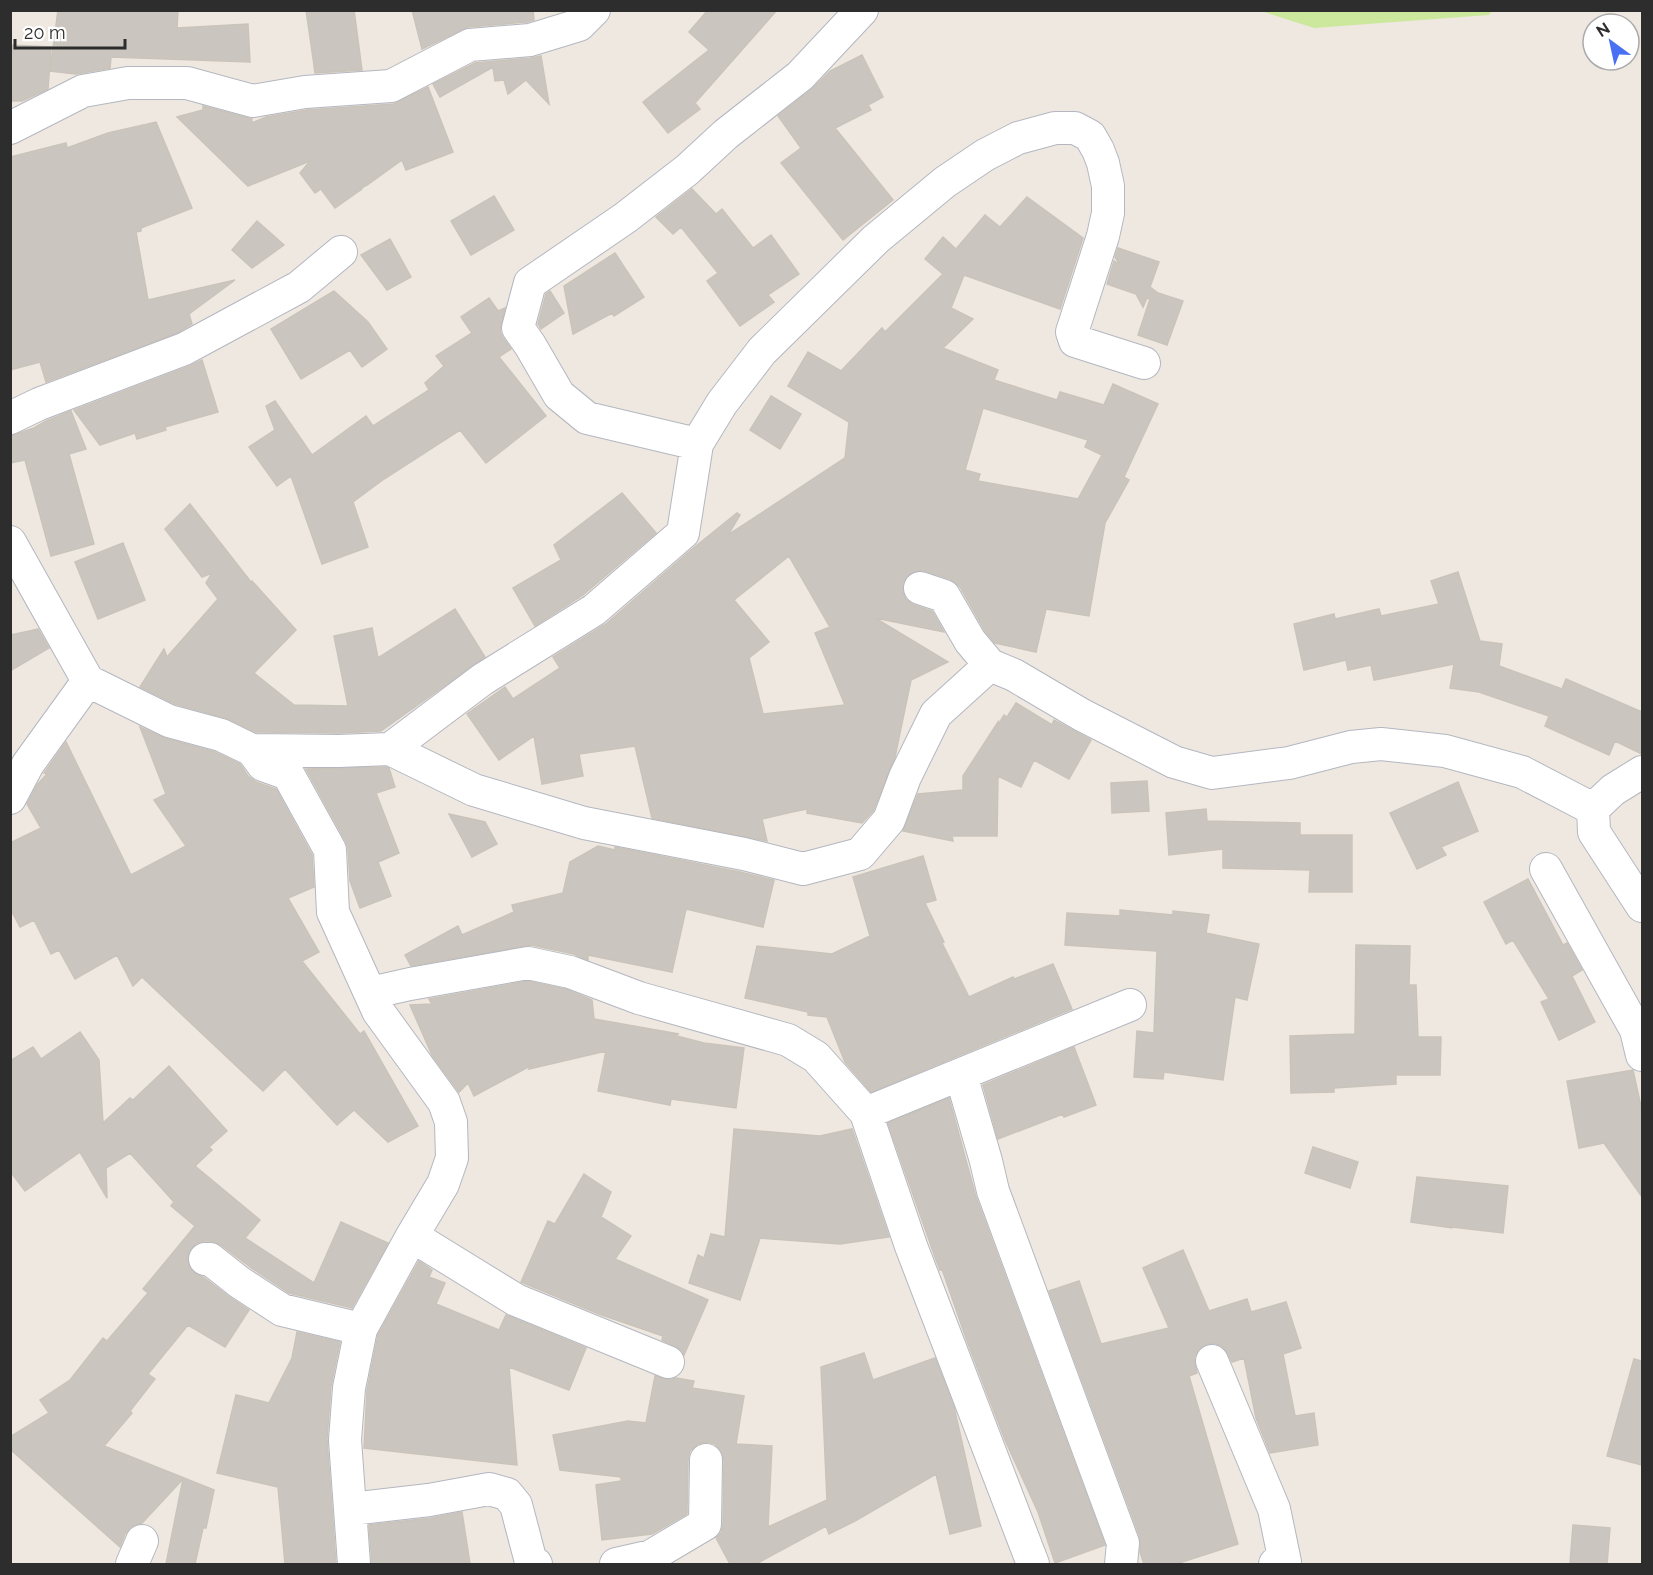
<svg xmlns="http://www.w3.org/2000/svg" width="1653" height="1575" font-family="Raleway,sans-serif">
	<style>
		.pitch { fill: #cce89d }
		.building { fill: #cac6bf; stroke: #cac3ba; stroke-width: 1.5; fill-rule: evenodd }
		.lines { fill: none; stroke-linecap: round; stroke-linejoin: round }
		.minor-casing { stroke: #b4b7c0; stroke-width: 34 }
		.minor { stroke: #fff; stroke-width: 32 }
	</style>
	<rect width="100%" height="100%" fill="#eee8e1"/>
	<path class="pitch" d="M1261,11H1492L1489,15L1314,28Z"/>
	<path class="building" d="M58,10H178L177,28L248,24L250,62L111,57L110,68L76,74L50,71Z
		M306,10H354L362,70L315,73L314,66L318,65H314Z
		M412,10H533L534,20L527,22L468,27L422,49Z
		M708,10H777L695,103L700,109L668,133L643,102L709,50L689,32Z
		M10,45L51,47L48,89L22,101H10Z
		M862,55L883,97L868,105L871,110L835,128L893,200L843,240L781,163L801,148L778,116L811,90L830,71Z
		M541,56L549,104L526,80L508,94L504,80L495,81L493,67L440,97L433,84L475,63L531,58Z
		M428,87L453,152L406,170L402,160L367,185L361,188L362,189L335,208L321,189L315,193L300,173L310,161L248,186L177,117L203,110V106L252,119V123L266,117L307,110L393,104Z
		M156,122L192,208L141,228V231L136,232L148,300L235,280L189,314L192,324L177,333L46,382L40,362L10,370V157L66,143L67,148L108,133Z
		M692,189L716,214L722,209L753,248L771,235L799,274L768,295L774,302L740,326L707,281L718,273L681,227L673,234L656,217Z
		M494,196L514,230L471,255L451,221Z
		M1027,197L1083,238L1060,309L964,275L951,308L973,319L943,348L998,370L994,380L1057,400L1060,392L1104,405L1113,384L1158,404L1124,477L1129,480L1105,523L1089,616L1046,609L1036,652L995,643L985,631L960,587L950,579L925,571H916L908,575L903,583V592L906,599L914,605L932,611L944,632L875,618L948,662L911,680L895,757L873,811L862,823L807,813V809L792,812L762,819L767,841L652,818L635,746L579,754L583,776L542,784L534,736L499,760L467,714L505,687L513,699L560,668L553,657L606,624L691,550L737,513L740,515L728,535L845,458L849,422L788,386L808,352L841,371L882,328L885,332L943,274L925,259L943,237L956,249L985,215L1000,227ZM983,408L1088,440L1085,447L1102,455L1078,499L978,481L980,474L965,470ZM789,556L830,627L815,633L845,705L763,714L749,658L769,642L734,600Z
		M257,221L284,245L252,268L232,250Z
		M390,239L411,277L387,290L361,255Z
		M1118,248L1159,262L1150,287L1158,293L1183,301L1167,345L1138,335L1150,299L1147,298L1143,307L1136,294L1107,284L1114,261L1120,265L1115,257Z
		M615,253L644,297L614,316L612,313L573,334L564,286Z
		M334,291L368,322L387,349L362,367L350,350L301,379L271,329Z
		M550,291L564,313L541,329L538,324L546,294Z
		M489,298L498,311L505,308L500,331L503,338L511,349L499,357L546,416L486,463L460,430L384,479L353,502L368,547L322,564L291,476L277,486L249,447L275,430L266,406L275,401L312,455L366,416L373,426L429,390L425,383L444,366L436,356L472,333L461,317Z
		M202,360L218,412L165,427L166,430L137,439L135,433L100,445L74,410L190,366Z
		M771,396L801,414L780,449L750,430Z
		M71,411L86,449L69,454L94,544L51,556L25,460L10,463V436L34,428L46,421Z
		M622,493L656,533L583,595L535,626L513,588L561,560L554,545Z
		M190,504L251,582L252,581L296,630L254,673L294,705L348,706L334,636L372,628L378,658L455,609L485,657L381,731L339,733L256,732L226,718L175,704L140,687L164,649L167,657L218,599L206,583L212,573L202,577L165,529Z
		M123,543L145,600L98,619L75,562Z
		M1458,572L1480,641L1502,644L1499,666L1562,689L1566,679L1642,712V754L1615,741L1609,755L1545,726L1549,716L1479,692L1450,688L1454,664L1374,680L1371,665L1348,670L1346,660L1304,670L1294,624L1334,614L1335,619L1379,609L1381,616L1439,604L1431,581Z
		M38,629L49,648L10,671V635Z
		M1016,703L1052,725L1054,720L1091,740L1069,779L1034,760L1021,787L998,776L997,836H952L953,841L903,831L918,794L963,790V776L998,722V725L1004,715L1007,717Z
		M140,727L164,738L215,752L240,764L248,776L256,782L276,789L312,855L314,887L288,898L319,952L302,961L360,1034L364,1031L418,1126L388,1142L354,1110L337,1125L285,1069L263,1091L142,977L133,986L117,955L75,979L59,950L51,954L34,920L20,927L10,908V843L41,828L27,804L37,785L47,774L44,773L66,742L131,875L186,846L154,800L166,794Z
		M386,767L389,768L395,787L376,793L399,853L378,862L391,896L360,908L350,881L348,849L346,842L306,769Z
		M1147,781L1149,811L1112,813L1111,783Z
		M1458,782L1478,831L1441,847L1446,855L1417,869L1390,813Z
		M1206,809L1207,821L1300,823V835H1352V892H1309L1310,870L1223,868V849L1169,855L1166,813Z
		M449,814L485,822L497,844L472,857Z
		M598,846L615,850V847L740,872L774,880L763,927L686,909L672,972L588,955V960L574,954L531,945L411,966L405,955L458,926L462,935L514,912L512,905L563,893L570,862Z
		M923,856L936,900L925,903L944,942L942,943L969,997L1013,977L1014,979L1053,964L1072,1009L871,1092L845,1062L827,1017L808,1015V1012L745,998L757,946L832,954L870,936L853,877Z
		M1528,879L1563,945L1567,943L1582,970L1572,976L1595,1022L1559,1040L1541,1002L1549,999L1513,940L1506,944L1484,902Z
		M1120,910L1173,915V911L1209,915L1206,933L1259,944L1247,1000L1235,997L1223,1080L1164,1072L1163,1079L1134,1077L1137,1031L1154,1033L1157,951L1065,945L1067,913L1120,916Z
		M1356,945L1410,946L1409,985H1416L1418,1037H1441L1440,1075H1396V1084L1334,1088V1092L1291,1093L1290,1036L1355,1034Z
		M528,981L565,989L592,1000L594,1019L679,1034L673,1035L704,1043L744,1048L736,1108L671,1099L670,1105L598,1091L606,1051L529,1069L532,1065L474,1096L468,1083L459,1092L432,1055L410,1005L432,1004L429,999Z
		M80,1032L99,1060L103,1123L130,1098L133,1100L169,1066L227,1131L209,1147L212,1150L195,1166L260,1220L245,1238L314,1283L341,1222L388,1243L352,1308L289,1293L250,1267L221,1245L211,1241H204L197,1243L190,1250L187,1258L190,1268L196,1274L203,1277L228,1296L249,1310L225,1347L188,1325L148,1374L155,1379L130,1411L132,1413L104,1446L214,1490L206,1528H203L195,1564H166L183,1479L142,1523L131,1527L125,1534L120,1547L10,1449V1437L49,1413L40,1400L70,1380L103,1338L107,1341L148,1293L143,1289L195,1226L171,1206L174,1202L130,1153L106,1168L107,1198L80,1152L25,1191L10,1171V1061L33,1047L41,1059Z
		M1074,1047L1096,1105L1064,1117L1063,1114L998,1139L983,1085Z
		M1633,1070L1642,1111V1197L1604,1143L1579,1148L1567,1081Z
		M949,1098L976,1197L1105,1545L1055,1563L1038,1512L1005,1440L967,1341L942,1269L940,1270L936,1260L888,1123Z
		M734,1129L820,1136L852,1129L889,1237L840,1244L760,1238L740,1300L689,1283L698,1255L704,1258L711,1234L725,1237Z
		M1313,1147L1358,1162L1350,1188L1305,1173Z
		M584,1174L611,1192L601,1217L631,1236L615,1259L708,1300L684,1355L682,1351L675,1346L662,1340L663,1336L599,1314L521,1282L548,1221L555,1224Z
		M1417,1177L1508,1186L1503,1233L1452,1227V1228L1411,1222Z
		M1183,1250L1209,1311L1247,1299L1251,1312L1286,1302L1301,1348L1283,1354L1295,1416L1314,1413L1318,1445L1270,1453L1256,1418L1244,1358L1232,1362L1228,1354L1222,1346L1214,1343L1205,1345L1198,1350L1194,1358L1197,1373L1189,1376L1238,1544L1176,1564H1144L1140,1552V1537L1049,1291L1079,1281L1101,1344L1169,1328L1143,1268Z
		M419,1261L432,1270L429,1277L445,1283L436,1304L499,1330L506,1315L586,1348L569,1390L509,1367L517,1465L364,1448L367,1390L378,1335Z
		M297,1332L340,1342L331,1386L327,1439L336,1564H285L278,1487L217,1473L236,1395L269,1403L292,1358Z
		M864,1353L873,1380L935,1358L954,1407L981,1526L950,1534L936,1474L855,1521L829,1534L826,1526L756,1564H730L716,1538L721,1533L723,1524L724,1460L721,1451L715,1444L707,1442L698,1444L690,1451L688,1460L687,1514L652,1534L602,1540L596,1485L621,1481V1477L560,1470L553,1435L628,1421L646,1423L655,1376L670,1380L676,1378L694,1381L692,1388L744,1396L736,1444L772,1446L768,1527L827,1500L821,1367Z
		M1634,1359L1642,1361V1465L1607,1456Z
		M462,1512L470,1564H372L369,1525L431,1518Z
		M1573,1525L1610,1528L1607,1564H1570Z"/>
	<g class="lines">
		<g class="minor-casing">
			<path id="minor" d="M10,128L83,91L128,83H187L253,101L305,92L391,86L470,45L530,40L579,25L594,10
				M10,418L39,404L184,349L299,287L341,252
				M697,444L587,418L559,395L530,345L518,328L530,283L625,218L687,170L726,134L800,76L862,10
				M10,542L88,681L169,721L221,735L252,750L263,765L288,774L330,850L333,912L378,1011L444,1102L451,1122L452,1158L443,1184L412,1236L361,1329L349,1388L345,1440L354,1564
				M920,588L944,596L970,641L990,665
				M390,749L483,679L594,610L683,533L697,444L722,403L762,351L876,239L945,182L985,155L1018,138L1055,128H1075L1090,136L1098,150L1103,163L1108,186V213L1103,236L1072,332L1075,341L1144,363
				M252,750L339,751L390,749L474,790L584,823L744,854L803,869L860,854L889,820L905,777L936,714L990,665L1014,675L1082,715L1174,762L1212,773L1289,763L1351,747L1381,744L1445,751L1522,772L1593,809
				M1642,772L1613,790L1593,809L1594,832L1642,906
				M10,798L28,764L88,681
				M1546,869L1636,1030L1642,1055
				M370,993L410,984L528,963L570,972L639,998L788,1040L816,1057L866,1113L911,1246L1033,1564
				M961,1075L986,1161L993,1191L1123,1543L1121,1564
				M866,1113L1130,1005
				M412,1236L516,1300L668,1362
				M205,1259H210L239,1282L282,1310L361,1329
				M1212,1361L1274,1509L1285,1562L1275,1564
				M351,1509L429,1500L489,1489L507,1494L516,1505L531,1562L536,1564
				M132,1564L142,1541
				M616,1564L651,1556L705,1524L706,1460"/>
		</g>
		<use href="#minor" class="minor"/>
	</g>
	<rect width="1653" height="1575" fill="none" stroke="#2d2d2d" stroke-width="24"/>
	<g transform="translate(1611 42) rotate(327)"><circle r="28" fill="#ffffff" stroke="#ababab" stroke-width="1.5"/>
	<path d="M0-4.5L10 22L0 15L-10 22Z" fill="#4970f3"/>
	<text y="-9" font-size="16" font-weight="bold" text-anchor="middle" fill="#2d2d2d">N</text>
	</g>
	<path d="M15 39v9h110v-9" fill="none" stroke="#2d2d2d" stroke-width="3"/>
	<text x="24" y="39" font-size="18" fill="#2d2d2d" stroke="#ffffff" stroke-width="4.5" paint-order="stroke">20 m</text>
</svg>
